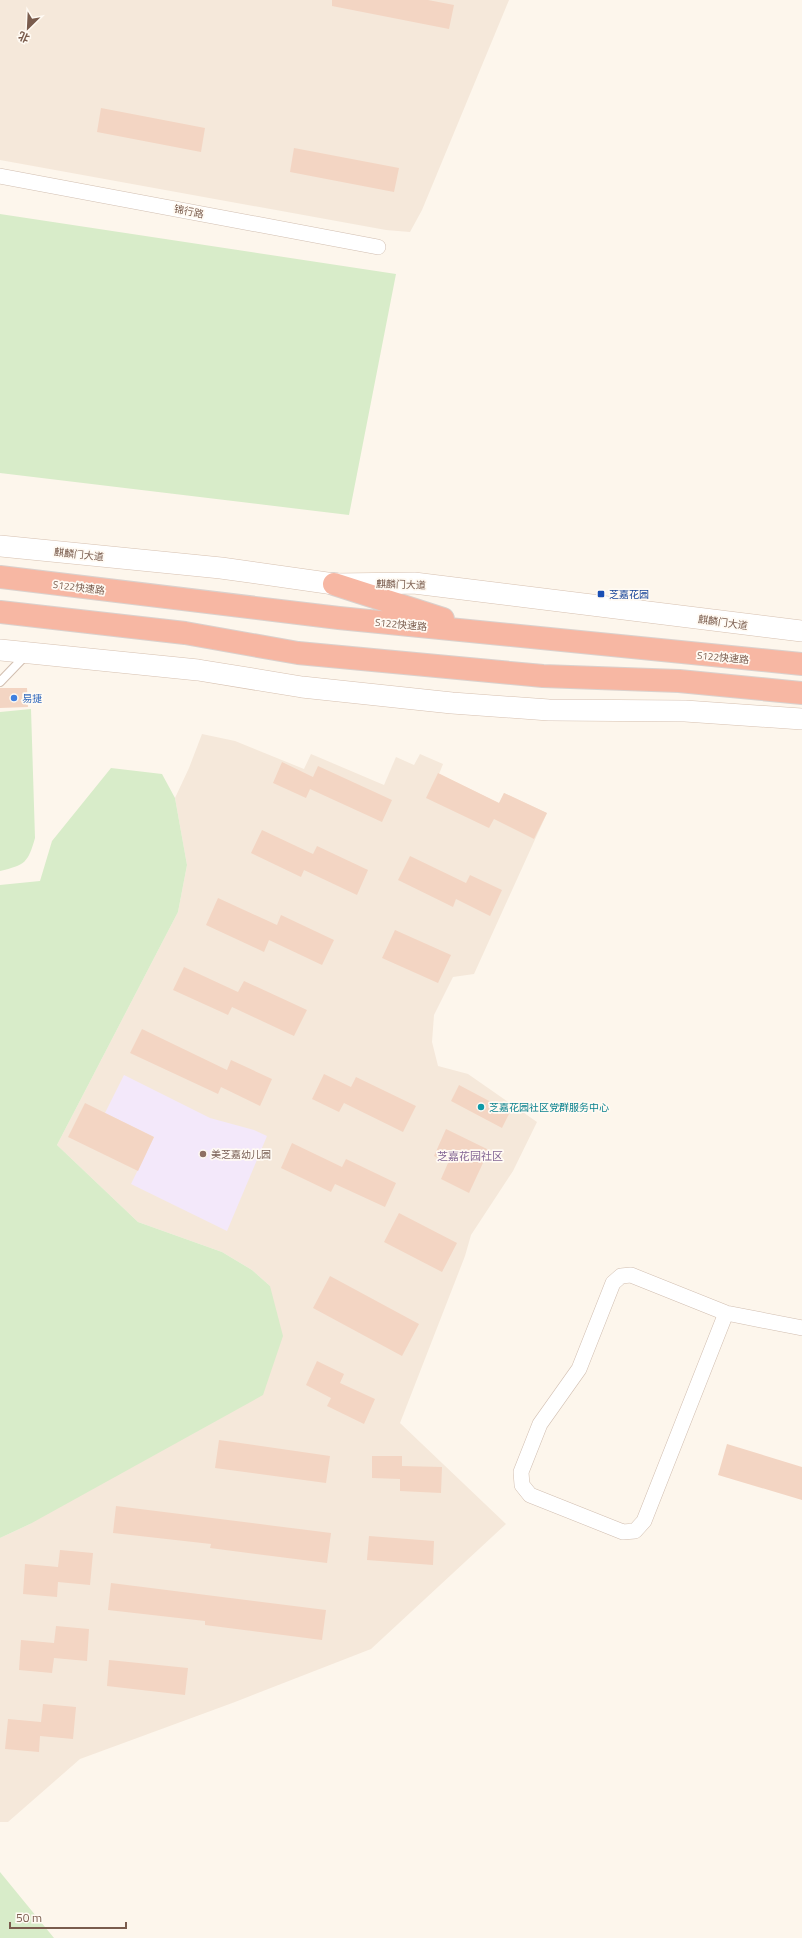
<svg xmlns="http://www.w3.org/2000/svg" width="802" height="1938" font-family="'Titillium Web','Noto Sans SC',sans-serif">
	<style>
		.residential { fill: #f5e8da }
		.education { fill: #f3e8fa }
		.green { fill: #d8ecc9 }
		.building { fill: #f3d5c3 }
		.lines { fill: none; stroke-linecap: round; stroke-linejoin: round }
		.lane-casing { stroke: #d1beb0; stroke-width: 10 }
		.street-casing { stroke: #d1beb0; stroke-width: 16 }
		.secondary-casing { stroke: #d6c0b0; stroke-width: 22 }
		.highway-casing { stroke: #dad1cd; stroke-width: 24 }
		.lane { stroke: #fff; stroke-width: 8 }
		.street { stroke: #fff; stroke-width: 15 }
		.secondary { stroke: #fff; stroke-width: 21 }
		.highway { stroke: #f7b7a3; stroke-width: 22 }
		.transit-dot { fill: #1a4fb4; stroke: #fffaf3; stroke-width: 1.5 }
		.shop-dot { fill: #3f7fe0; stroke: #fffaf3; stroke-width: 1.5 }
		.culture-dot { fill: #0f9aa8; stroke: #fffaf3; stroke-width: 1.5 }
		.education-dot { fill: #8d6e63; stroke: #fffaf3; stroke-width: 1.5 }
		.labels { text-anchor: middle; stroke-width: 3.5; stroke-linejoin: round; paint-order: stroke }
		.street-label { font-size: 10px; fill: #7a5c4d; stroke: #fffaf3 }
		.transit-label { font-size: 10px; fill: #164399; stroke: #fffaf3; text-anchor: start }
		.shop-label { font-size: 10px; fill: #366cbe; stroke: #fffaf3; text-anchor: start }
		.culture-label { font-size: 10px; fill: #0d838f; stroke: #fffaf3; text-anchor: start }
		.education-label { font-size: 10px; fill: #785e54; stroke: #fffaf3; text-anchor: start }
		.neighbourhood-label { font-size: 11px; fill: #846695; stroke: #fffaf3 }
	</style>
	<rect width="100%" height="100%" fill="#fdf6ec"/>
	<path class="residential" d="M0,0H509L422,210L410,232L386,230L0,160Z
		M202,734L235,741L304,769L311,754L384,785L396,757L414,765L420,754L443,764L439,774L499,803L504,793L547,813L474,974L453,977L434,1015L432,1042L438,1066L468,1074L537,1122L513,1171L471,1235L465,1256L400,1423L506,1524L371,1649L235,1702L80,1759L8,1822H0V1538L30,1524L270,1286L252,1270L222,1252L138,1222L57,1145L178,912L187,865L175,798L189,768Z"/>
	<path class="education" d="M124,1075L210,1118L254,1130L267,1136L227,1231L131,1184L154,1137L105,1113Z"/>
	<path class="green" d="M0,214L396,274L349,515L0,473Z
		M31,709L35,838C28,863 25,865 0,871V712Z
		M111,768L162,774L175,798L187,865L178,912L57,1145L138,1222L222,1252L252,1270L270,1286L283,1336L263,1395L30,1524L0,1538V885L40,881L52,841Z
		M0,1872L54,1938H0Z"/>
	<path class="building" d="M332,0H428L454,5L449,29L332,6Z
		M101,108L205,128L201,152L97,132Z
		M294,148L399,168L394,192L290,172Z
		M0,688H27L28,707L0,708Z
		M282,762L313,777L318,766L392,800L382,822L310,789L306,798L273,783Z
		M438,773L499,803L504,793L547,813L534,839L494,819L489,828L426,798Z
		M262,830L313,854L317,846L368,870L357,895L304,870L301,877L251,853Z
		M410,856L466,883L470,875L502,890L490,916L456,899L453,907L398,880Z
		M218,898L277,925L281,915L334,940L322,965L269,940L264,952L206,925Z
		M395,930L451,955L438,983L382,958Z
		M184,967L238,992L244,981L307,1010L294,1036L232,1007L228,1015L173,990Z
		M142,1029L227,1070L231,1060L272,1079L260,1106L221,1087L218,1094L130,1053Z
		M324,1074L351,1087L356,1077L416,1106L403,1132L344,1103L339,1112L312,1099Z
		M459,1085L510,1112L502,1128L451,1101Z
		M85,1103L154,1137L138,1171L68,1137Z
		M446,1129L489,1150L469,1193L441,1179L448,1163L434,1156Z
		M292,1143L342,1167L346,1159L396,1183L385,1207L335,1184L331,1192L281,1168Z
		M399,1213L457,1243L442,1272L384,1242Z
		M330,1276L419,1324L402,1356L313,1308Z
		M317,1361L344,1374L340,1383L375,1399L364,1424L327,1406L331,1398L306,1385Z
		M219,1440L330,1456L326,1483L215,1468Z
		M727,1444L802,1467V1500L718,1475Z
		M372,1456H402V1466L442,1467L441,1493L400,1491V1479L372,1478Z
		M116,1506L331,1533L327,1563L210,1548L211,1544L113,1533Z
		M369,1536L434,1541L433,1565L367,1560Z
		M60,1550L93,1553L90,1585L58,1582L57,1597L23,1594L25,1564L58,1567Z
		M111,1583L326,1610L322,1640L205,1625V1621L108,1610Z
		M56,1626L89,1629L87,1661L54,1658L52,1673L19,1670L21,1640L54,1643Z
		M109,1660L188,1668L185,1695L107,1686Z
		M43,1704L76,1707L73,1739L40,1736L39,1752L5,1749L8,1719L41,1722Z"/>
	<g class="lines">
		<g class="lane-casing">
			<path id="lane" d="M0,682L26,655"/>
		</g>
		<g class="street-casing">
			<path id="street" d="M0,176L378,247
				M726,1313L644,1521L635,1531L623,1532L530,1495L522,1485L521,1472L540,1424L579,1369L613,1283L621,1276L631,1275L726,1313L802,1328"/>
		</g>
		<g class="secondary-casing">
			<path id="secondary" d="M0,546L221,568L334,584L414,583L802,631
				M0,650L198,670L302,687L452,703L549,710L685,711L802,719"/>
		</g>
		<g class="highway-casing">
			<path id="highway" d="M0,577L339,618L802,664
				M334,584L443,619
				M0,612L185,633L298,653L543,676L679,681L802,693"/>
		</g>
		<use href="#lane" class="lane"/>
		<use href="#street" class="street"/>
		<use href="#secondary" class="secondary"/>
		<use href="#highway" class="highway"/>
	</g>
	<rect class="transit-dot" x="597" y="590" width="8" height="8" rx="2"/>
	<circle class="shop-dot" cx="14" cy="698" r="4"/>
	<circle class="culture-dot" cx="481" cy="1107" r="4"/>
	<circle class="education-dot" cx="203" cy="1154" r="4"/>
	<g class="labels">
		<g class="street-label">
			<text transform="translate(189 211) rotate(11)" y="4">锦行路</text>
			<text transform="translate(79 554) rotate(6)" y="4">麒麟门大道</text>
			<text transform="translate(401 584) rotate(2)" y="4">麒麟门大道</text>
			<text transform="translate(79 587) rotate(7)" y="4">S122快速路</text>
			<text transform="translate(723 622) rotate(8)" y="4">麒麟门大道</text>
			<text transform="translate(401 624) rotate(5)" y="4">S122快速路</text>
			<text transform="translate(723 657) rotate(5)" y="4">S122快速路</text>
		</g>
		<g class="transit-label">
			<text x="609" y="598">芝嘉花园</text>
		</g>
		<g class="shop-label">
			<text x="22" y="702">易捷</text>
		</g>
		<g class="culture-label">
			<text x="489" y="1111">芝嘉花园社区党群服务中心</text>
		</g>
		<g class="education-label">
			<text x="211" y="1158">美芝嘉幼儿园</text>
		</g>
		<g class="neighbourhood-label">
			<text x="470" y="1160">芝嘉花园社区</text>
		</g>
	</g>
	<g transform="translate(28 28) rotate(204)" stroke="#fffaf3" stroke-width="3" paint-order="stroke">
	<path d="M0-3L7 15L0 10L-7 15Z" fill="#7a5c4d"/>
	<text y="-6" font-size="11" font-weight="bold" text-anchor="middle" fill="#7a5c4d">北</text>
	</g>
	<path d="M10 1922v6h116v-6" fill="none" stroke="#7a5c4d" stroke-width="2"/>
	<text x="16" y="1922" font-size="12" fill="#7a5c4d" stroke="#fffaf3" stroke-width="3" paint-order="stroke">50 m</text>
</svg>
